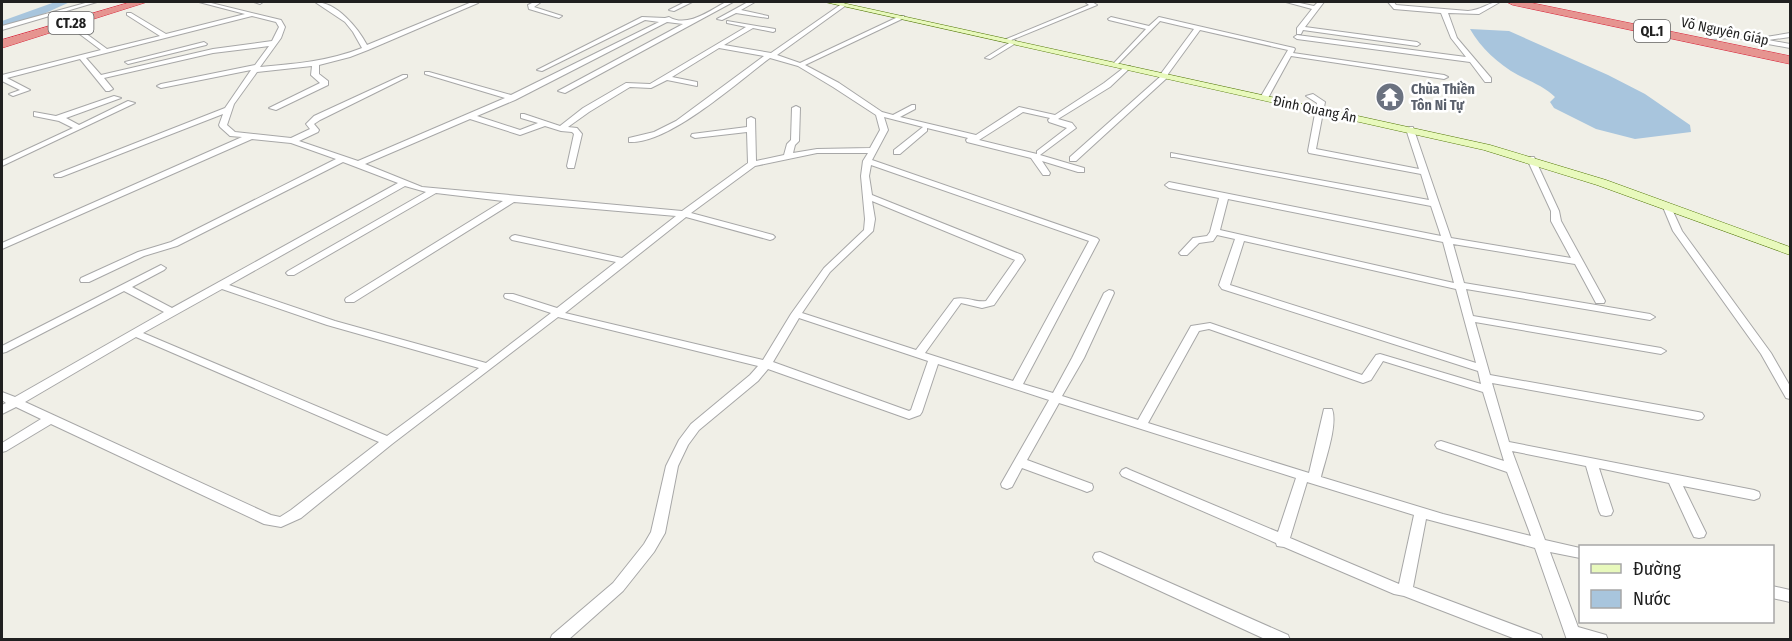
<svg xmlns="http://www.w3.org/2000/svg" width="1792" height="641" font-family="'Fira Sans Condensed',sans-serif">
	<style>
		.water { fill: #a8c5dd }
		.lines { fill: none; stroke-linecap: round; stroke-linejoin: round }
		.street-casing { stroke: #a7a7a7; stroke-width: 2 }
		.secondary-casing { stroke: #527707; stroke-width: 1 }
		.highway-casing { stroke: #d82a3e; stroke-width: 1 }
		.street { fill: #fff; fill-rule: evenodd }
		.secondary { fill: #e8f9bc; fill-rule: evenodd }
		.highway { fill: #e69490; fill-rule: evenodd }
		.labels { text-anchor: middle; stroke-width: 5; stroke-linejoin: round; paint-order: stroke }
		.shield { fill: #fff; stroke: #636363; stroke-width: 1.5 }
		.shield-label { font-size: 14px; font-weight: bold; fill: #202020 }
		.far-street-label { font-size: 14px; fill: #202020; stroke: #fff }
		.far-worship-label { font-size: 14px; font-weight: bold; fill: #5b616d; stroke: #fff; text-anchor: start }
	</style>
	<rect width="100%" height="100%" fill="#f0efe7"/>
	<path class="water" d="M55,2H70L30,20L2,27V21Z
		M1470,29L1509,31L1608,75L1645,94L1690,125L1691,132L1635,139L1596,129L1554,108L1550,102L1555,97C1545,87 1531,82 1518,75C1498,64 1481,48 1470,29Z"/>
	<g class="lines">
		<g class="street-casing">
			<path id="street" d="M89,2H97L2,30V26Z
				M199,2H207L281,20L285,27L281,38L260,67C296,64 329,61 362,48L353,32L345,22L315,2C337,2 358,28 367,45L472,2H479L478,3L368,50L350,57L319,65V74L328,81V85L276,110L269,108L320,83L311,75L312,66L257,72L234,104L227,125L235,132L291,138L310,129L306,124L314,116L403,75H407V77L320,120L314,124L319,130L318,132L299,141L358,161L505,98L425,74V72H429L511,95L659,22L645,20L542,71L537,70L642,17L665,18L669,17C687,28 709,11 726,2H733L565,93L558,91L683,24L667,22L515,100L477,116L520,130L538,123L521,118V114H524L560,126L583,108L626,83L650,84L746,27L727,23V21L775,29V31L773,32L753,28L724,45L771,53L843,3L845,4V6L777,55L800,63L900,16H904V18L805,65L839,83L882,112L893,115L912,105H915V109L900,117L976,135L1019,107L1055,115L1104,83L1126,66H1130V68L1110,87L1058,119L1072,123L1076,128L1040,155L1084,168V172H1078L1042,161L1050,173L1049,175H1043L1031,158L967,142L966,140L968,138L927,128V131L900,154H894V150L923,127L884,117L888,130L872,160L1097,238L1099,240L1023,384L1053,393L1072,358L1104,293L1109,290L1113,291L1114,293L1084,358L1062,396L1138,420L1191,326L1210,323L1362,375L1376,355L1380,354L1481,384L1478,371L1222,289L1219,285L1235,239L1217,235L1213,241L1199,243L1187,255H1181L1179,253L1193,238L1207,236L1210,232L1219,198L1169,188L1165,185L1169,182L1441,236L1431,206L1174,157H1171V153L1429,200L1421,174L1309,153L1308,151L1317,103L1306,96L1313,94L1325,102L1316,149L1419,169L1406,129L1410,127H1413L1451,238L1571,258L1551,221V211L1527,159L1531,157H1534L1559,211L1561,221L1605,301L1604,303H1596L1575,264L1453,244L1464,283L1650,314L1655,317L1650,320L1466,289L1473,316L1661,348L1666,351L1661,354L1475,322L1490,375L1698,412L1702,413L1704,416L1702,419L1698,420L1492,383L1509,442L1754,490L1759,492L1760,495L1759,498L1754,500L1683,486L1706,533L1704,537L1699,538L1694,537L1692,533L1669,483L1599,468L1613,511L1611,515L1606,516L1601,515L1599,511L1586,466L1512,451L1545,540L1580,548V558L1550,552L1578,627L1606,635L1608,640H1567L1535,548L1426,519L1413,587L1541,635L1543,640H1518L1404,596L1394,594L1284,547L1277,546L1276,543L1122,476L1120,473L1122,470L1126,468L1130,470L1278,532L1296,478L1059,403L1027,460L1092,484L1093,487L1092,490L1087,492L1082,490L1022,468L1012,487L1007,489L1002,487L1001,484L1049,400L938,364L922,412L920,415L909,419L768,369L758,381L699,430L688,445L678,466L665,533L654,552L623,591L568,640H550L552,635L613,583L644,544L651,532L666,466L679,440L691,424L750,375L758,366L558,317L392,444L301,518L281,527L264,524L51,424L6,451L2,452V443L41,419L16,407L2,414V405L6,403L2,400V392L15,397L164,312L124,291L6,352L2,353V346L161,265L166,268L164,270L132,287L172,308L398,183L343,162L177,246L144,256L89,282H81L80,280L81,278L138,252L171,242L336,159L291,143L252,139L2,249V243L242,137L230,136L220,127L219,125L223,114L61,177H55L54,175L225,108L251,70L161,88L157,86L161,84L255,65L269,46L213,53L104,78L113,89L109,91H106L80,59L7,78L30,90L13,96L9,94L20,90L2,81V75L101,50L73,29V27H77L107,49L160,36L127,15V13H131L166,34L245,14ZM252,16L276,22L279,27L272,41L213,49L101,75L86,58ZM719,48L764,56L676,121L654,132L629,138V142C670,144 737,82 770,58L798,66L833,87L876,115L880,130L870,148L817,149L793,153L795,145L799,141L800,108L796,106L792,108L791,140L787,144L784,155L756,161L755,119L751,117L747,119V127L692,134L691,136L695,138L747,132L748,163L682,211L422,187L365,164L470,119L520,135L545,126L561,131L572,132L574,134L567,166L568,168H574L582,134L577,128L568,127L589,112L630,87L651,88L667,80L697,86V82L672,77ZM1023,112L1050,118L1048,120L1049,122L1067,128L1037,151V154L979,140ZM817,153H868L863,161L861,176L865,219L864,230L824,268L791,314L763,360L565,313L686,217L770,240L773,239L775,237L773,235L691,213L755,166ZM871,165L1089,241L1013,381L925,353L961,303L982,308L994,305L1025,260L1022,255L872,195L869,176ZM405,186L426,192L288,271L286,273L288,275H294L436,193L503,201L346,298L345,300L346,302H354L514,202L676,216L622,258L515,235L512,236L510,238L512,240L616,262L557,308L513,294H505L504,296L505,298L551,313L486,363L335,321L229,285ZM1228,199L1443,242L1454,283L1220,230ZM872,201L1015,260L986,301C976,303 967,296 954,299L916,350L802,313L830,272L873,231L875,219ZM1244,241L1456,289L1476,363L1230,285ZM222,289L327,325L479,368L387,436L143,333ZM799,318L928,361L911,410L909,411L773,362ZM1209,329L1363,383L1371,380L1383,361L1483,392L1504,461L1441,441L1437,442L1435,445L1437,448L1507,472L1531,536L1443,514L1321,477C1325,460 1338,425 1332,409H1324L1309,473L1148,423L1199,331ZM136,337L379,442L291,510L280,517L271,515L25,402ZM1307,482L1414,515L1399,584L1290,538Z
				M254,2H263L260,4Z
				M534,2H541L534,7L562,16L559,18L529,9L528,5Z
				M685,2H692L674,11L669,10Z
				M748,2H755L741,10L768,16V18L736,13L722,20L717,19Z
				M1085,2H1092L1097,5L1009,41L1004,40L1089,5Z
				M1286,2H1295L1314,6L1318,2H1324L1305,27L1417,42L1420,44L1417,46L1303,30L1301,34H1297V28L1312,9Z
				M1388,2H1394L1396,5L1468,11C1482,10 1488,2 1500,2L1479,14L1448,13L1457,38L1491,78V82H1485L1470,62L1297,39L1294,37L1297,35L1466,57L1451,38L1441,13L1394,9Z
				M1111,17L1149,26L1159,17L1294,48L1295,49L1293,53L1444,75L1448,77L1444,79L1291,56L1268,98L1264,100L1260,98L1288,50L1200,30L1168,74V77L1076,161H1070V157L1161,76L1160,75L1194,29L1160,21L1116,66L1114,65V63L1146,29L1109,20L1108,19Z
				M1790,33V37L1768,40L1790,44V48L1736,38L1710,39L1707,37L1710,35L1736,34L1768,40L1765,38L1766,37Z
				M1014,40L1017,42L1016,43L990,59L985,58Z
				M204,42L207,44L206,45L128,64L125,62Z
				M114,96L121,98L66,118L79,125L128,101L135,103L2,166V161L73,128L59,121L34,116V112L56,116Z
				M1667,204L1671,207L1682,231L1771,353L1790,386V399L1786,398L1761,354L1673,231L1663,207Z
				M1100,552L1288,635L1290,640H1267L1095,561L1093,557L1095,553Z
				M1772,586L1790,590V602L1772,598Z"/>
		</g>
		<g class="secondary-casing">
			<path id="secondary" d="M825,2H838L1490,145L1606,180L1790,247V255L1597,185L1484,150Z"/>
		</g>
		<g class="highway-casing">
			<path id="highway" d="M131,2H147L2,48V40Z
				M1507,2H1527L1790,56V64L1513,5Z"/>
		</g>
		<use href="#street" class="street"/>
		<use href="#secondary" class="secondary"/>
		<use href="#highway" class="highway"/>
	</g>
	<defs>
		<g id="temple-disc" transform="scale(1.5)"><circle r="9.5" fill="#6b7280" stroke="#fff"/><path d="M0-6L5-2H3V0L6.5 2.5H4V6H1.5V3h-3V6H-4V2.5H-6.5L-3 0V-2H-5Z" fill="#fff"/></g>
	</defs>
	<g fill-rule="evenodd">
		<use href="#temple-disc" x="1390" y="97"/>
	</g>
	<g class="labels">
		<g class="shield">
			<rect x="48.5" y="12" width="45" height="22" rx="4.5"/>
			<rect x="1634" y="20" width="36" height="22" rx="4.5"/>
		</g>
		<g class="shield-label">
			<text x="71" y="28">CT.28</text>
			<text x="1652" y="36">QL.1</text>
		</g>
		<g class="far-street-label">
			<text transform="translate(1725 31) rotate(12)" y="5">Võ Nguyên Giáp</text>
			<text transform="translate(1315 109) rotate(12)" y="5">Đinh Quang Ân</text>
		</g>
		<g class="far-worship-label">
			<text x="1411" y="94">Chùa Thiền<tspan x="1411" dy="16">Tôn Ni Tự</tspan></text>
		</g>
	</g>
	<rect width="1792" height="641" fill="none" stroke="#202020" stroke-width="6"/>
	<rect x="1579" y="545" width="195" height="78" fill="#ffffff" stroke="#a6a6a6" stroke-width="1.5"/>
	<rect x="1591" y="564" width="30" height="9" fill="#e8f9bc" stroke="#a6a6a6" stroke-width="1.5"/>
	<text x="1633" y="575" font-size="18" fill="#202020">Đường</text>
	<rect x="1591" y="590" width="30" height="18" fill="#a8c5dd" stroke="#a6a6a6" stroke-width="1.5"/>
	<text x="1633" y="605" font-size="18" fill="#202020">Nước</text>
</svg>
